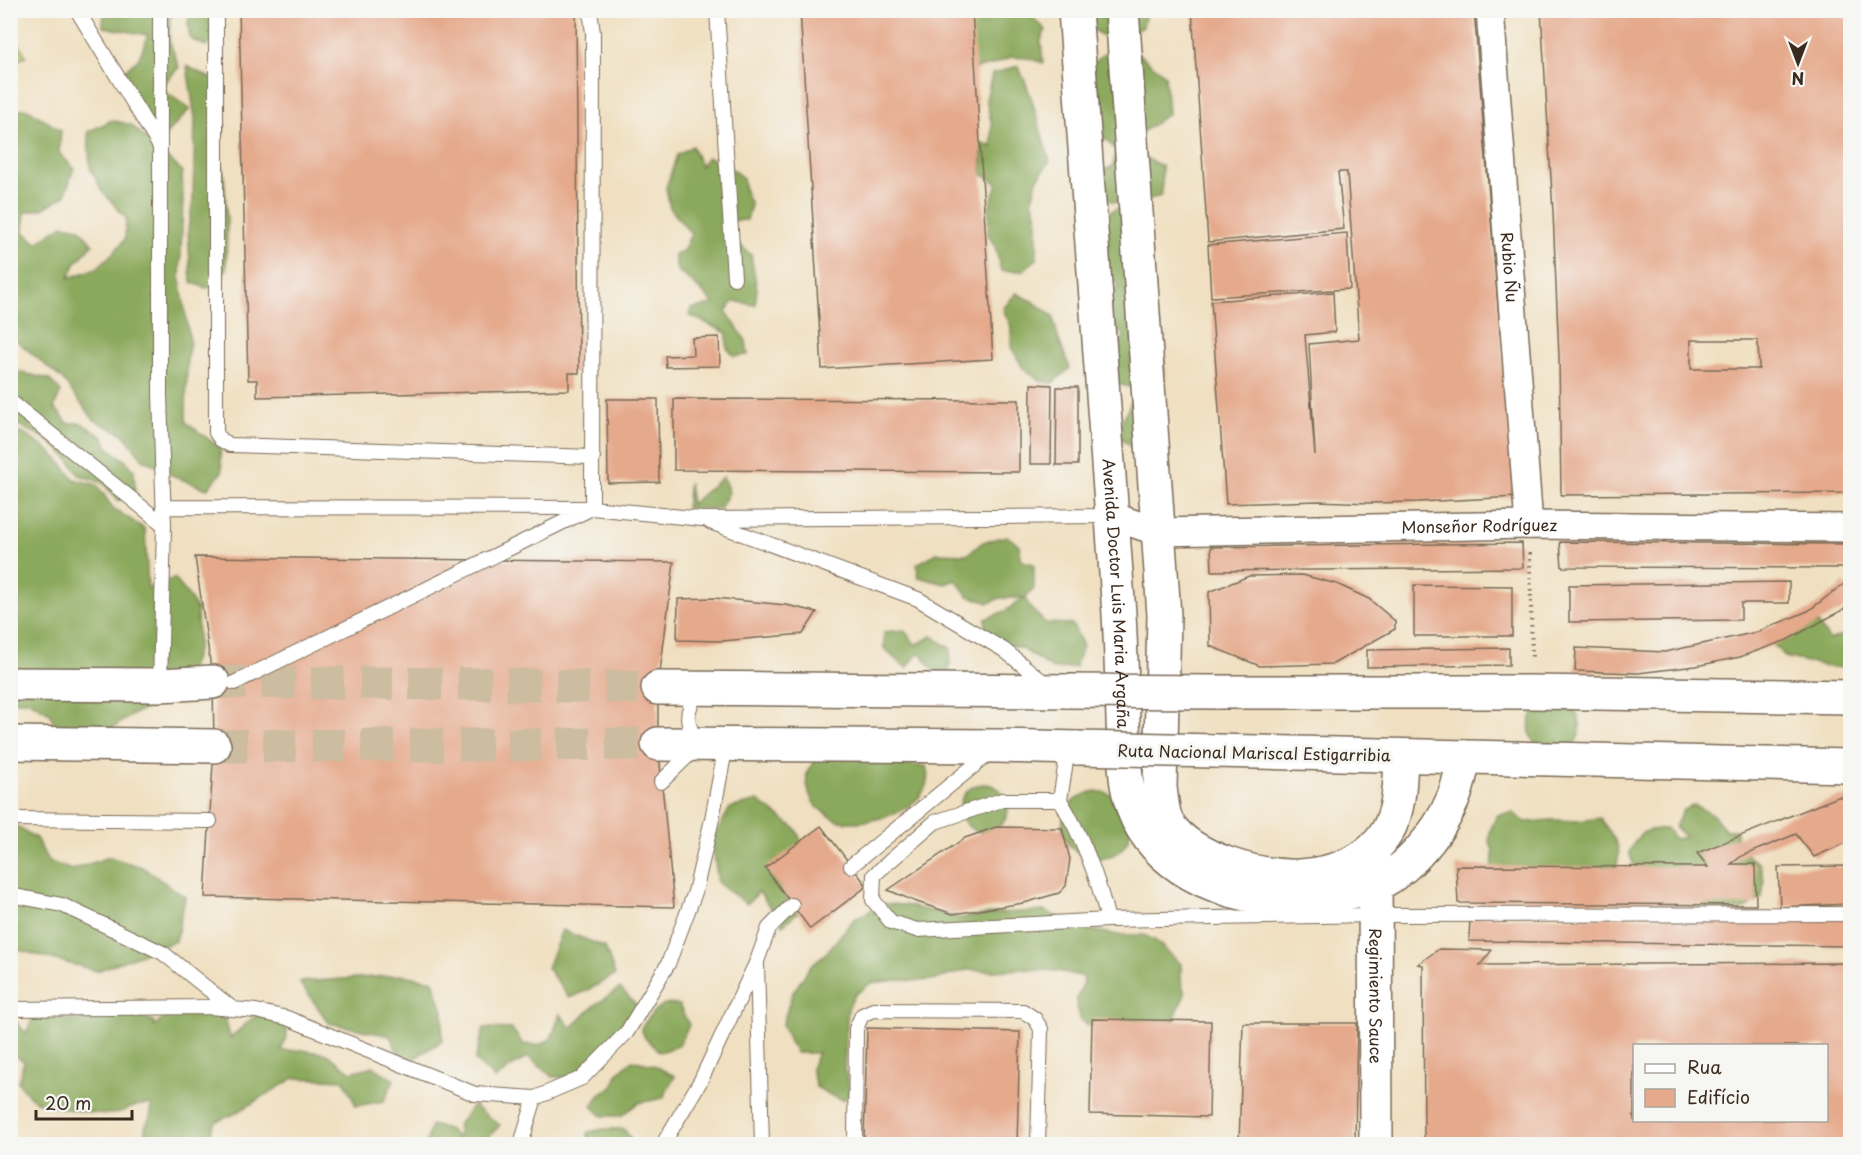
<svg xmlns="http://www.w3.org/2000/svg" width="1861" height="1155" font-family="'Playpen Sans',sans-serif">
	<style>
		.green { fill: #afc366; stroke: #757642; stroke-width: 1.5 }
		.forest { fill: #8ba95b; stroke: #636a3c; stroke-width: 1.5 }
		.building { fill: #e5a98b; fill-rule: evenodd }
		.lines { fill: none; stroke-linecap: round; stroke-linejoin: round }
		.highway-tunnel { stroke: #ccbca0; stroke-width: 33; stroke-dasharray: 33 16; stroke-linecap: butt }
		.lane-casing { stroke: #7a6a57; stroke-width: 16 }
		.street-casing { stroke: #7a6a57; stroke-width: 30 }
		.secondary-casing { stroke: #7a6a57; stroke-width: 36 }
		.highway-casing { stroke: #7a6a57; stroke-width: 36 }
		.path { stroke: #7a6a57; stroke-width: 4; stroke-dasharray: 1.5 4.5; stroke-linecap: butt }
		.lane { stroke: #fff; stroke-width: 14 }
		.street { stroke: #fff; stroke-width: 27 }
		.secondary { stroke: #fff; stroke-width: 33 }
		.highway { stroke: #fff; stroke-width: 33 }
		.highway-bridge-casing { stroke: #7a6a57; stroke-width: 36; stroke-linecap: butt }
		.highway-bridge { stroke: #fff; stroke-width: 33 }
		.labels { text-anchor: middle; stroke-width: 6; stroke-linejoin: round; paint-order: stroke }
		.street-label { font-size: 16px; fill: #3b2a1e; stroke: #f6f6f2 }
	</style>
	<rect width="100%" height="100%" fill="#f6f6f2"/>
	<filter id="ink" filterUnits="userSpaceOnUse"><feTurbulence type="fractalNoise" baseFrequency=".0167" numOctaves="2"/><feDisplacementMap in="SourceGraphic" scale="12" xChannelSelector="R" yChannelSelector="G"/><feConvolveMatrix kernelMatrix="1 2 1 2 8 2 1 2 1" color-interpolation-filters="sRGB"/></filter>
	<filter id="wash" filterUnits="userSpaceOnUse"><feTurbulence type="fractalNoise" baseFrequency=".008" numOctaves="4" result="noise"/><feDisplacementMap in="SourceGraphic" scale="24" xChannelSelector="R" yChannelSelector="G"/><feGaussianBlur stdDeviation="1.35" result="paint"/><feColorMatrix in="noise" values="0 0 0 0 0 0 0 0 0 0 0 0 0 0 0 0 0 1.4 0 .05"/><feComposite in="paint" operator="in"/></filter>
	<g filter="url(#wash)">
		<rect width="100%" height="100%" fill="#f0e0c1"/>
		<path class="green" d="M10,27L26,56L11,64H10Z"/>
		<path class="forest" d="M1025,10L1046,30L1041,40L1043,63L1028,58L1011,57L992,65L973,69L969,11Z
			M104,11H171L169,40L179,67L160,88L190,109L160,141L118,77L139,58L148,35L103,27Z
			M190,11H221L212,42L206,46L190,39L188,24Z
			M1089,11H1146L1143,27L1114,42L1089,28Z
			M1134,50L1165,75L1168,114L1140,134L1141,156L1162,166V196L1128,204L1145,338L1164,358L1163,376L1145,459L1116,434L1137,389L1115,383L1105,361L1125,336L1113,327L1098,304L1119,287L1107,273L1097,217L1126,205L1108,200L1099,173L1113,166L1116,150L1090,124L1082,71L1108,51Z
			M187,66L216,81L225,125L217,149L224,174L227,223L226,270L214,286L206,288L191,282L188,229L193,201L195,118Z
			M1018,66C1034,97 1039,129 1050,161L1037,180L1032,199L1037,217V259L1022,271H1001L996,249L988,234L989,208L997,183L982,174V143L992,147V125L986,100L992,74Z
			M10,109H28L61,131L59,153L74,168L65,196L42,209L25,212L23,231L36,243L63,225L79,228L93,244L75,264L69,278L97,268L115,251L125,239L126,218L102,191L90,168L88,132L112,120L131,125L182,171L183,199L180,279L190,342L187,358L186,422L220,448L222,472L207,489L178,478L143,459L123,434L94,420L63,380L11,336Z
			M692,146L701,166L707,157L725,164L743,178L745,191L751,205L747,220L726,221L732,237L751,255L757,289L755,305L734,301L726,311L746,341L748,355L734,356L727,348V333L689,315L691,309L714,304L696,286L677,270L674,254L683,251L691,234L670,208L666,188L677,155Z
			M1016,293L1032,301L1053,316L1058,338L1070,368L1053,383L1040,381L1023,368L1011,347V327L1003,309Z
			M10,364L19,372L49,379L61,392L54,407L68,423H81L103,437L108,447L127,462L134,470L135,491L118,501L103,483L79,475C62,445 41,435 11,422Z
			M10,431L24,434L43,446L59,460L74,479L97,485L113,508L145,529L148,589L174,578L188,595L197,610L198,643L196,654L191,668L155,706L137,712L109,730L81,723L55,726L50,713L29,701H11Z
			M723,477L729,492L720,509L686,508L689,482L691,504Z
			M1007,536L1019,545L1022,561L1034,564V589L1025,598L1031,609L1046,623L1072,624L1083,646L1075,667L1053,669L1021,648L988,640L985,619L1005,611L1024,598H1000L989,603L968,596L956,580L945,584L918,577L917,564L937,553L968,554L983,542Z
			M1785,620L1819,624L1829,640L1850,632V668L1830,667L1785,657L1774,645Z
			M904,630L916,645L932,636L951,649L949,671L933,670L921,653L915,657L907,668L893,657L884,648V632Z
			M1539,705L1572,707C1582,720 1583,731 1574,744L1536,745C1526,731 1527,718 1539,705Z
			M899,745L907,765L926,766C939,807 871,827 840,821C836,821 832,817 828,815C825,812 820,810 817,807C810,800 805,783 807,773C809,766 817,760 821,754Z
			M960 808a24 24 0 1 1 48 0a24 24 0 1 1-48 0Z
			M1096,791C1112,793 1117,795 1123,810C1125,816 1131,826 1130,832C1125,866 1075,866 1065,837C1056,813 1073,795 1096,791Z
			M758,801L796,829L805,850L806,905L783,925L759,892L747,904L718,883L712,841L730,808Z
			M1694,805L1713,815L1726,830H1736L1737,849L1760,864L1764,882L1762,898L1743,910L1712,909L1683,893L1638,877L1629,852C1640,831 1645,828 1668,829L1674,839L1685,837L1675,827L1683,810Z
			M1513,813L1526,822L1552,820L1578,821L1600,818C1615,842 1625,844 1614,873L1490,872L1493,859V850L1489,842L1490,831L1497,815Z
			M11,823L36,838L48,861L72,870L109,857L142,867L185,897L176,941L97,971L11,948Z
			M883,904L905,905L960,918L998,913L1045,911L1080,928L1118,935H1144L1156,941L1181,964V981L1185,994L1170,1028L1097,1030L1080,1020C1078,1013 1076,1005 1077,998C1079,990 1084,986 1084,977L1058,971L1023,969L994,971L966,970L938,979L921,981L898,980L871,983L855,995L848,1008L844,1068L850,1091L844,1100L834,1097L816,1087L811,1068L818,1053H796L782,1026L792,994L811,965L826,953L854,919Z
			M562,930L605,947L615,975L590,989L569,998L547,968Z
			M404,975L433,981L443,1011L442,1041L404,1065L390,1036L329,1023L299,982Z
			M620,988L641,1010L582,1078L553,1077L528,1057L511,1067L495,1079L475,1060L484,1028L512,1029L523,1044L538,1045L551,1039L560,1014L571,1028L595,1005Z
			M664,1004L679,1005L689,1025L678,1046L660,1052L645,1038L641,1028L652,1013Z
			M209,1007L226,1020L230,1038L256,1015L287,1018V1036L281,1051L302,1050L327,1054L351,1072L373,1066L394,1080L384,1101L356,1106L344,1080L294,1078L234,1114L215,1122L206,1144H146L145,1127L150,1117L152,1105C136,1102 127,1112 112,1114C102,1115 53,1107 42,1104C32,1100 24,1091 18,1082L24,1061L14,1055L11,1058L10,1015L26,1033L34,1014L79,1021C108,1000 123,1013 154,1021V1026L170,1014Z
			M632,1060L653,1065L675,1076L663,1098L638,1103L621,1116H602L592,1106L600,1094L613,1087L617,1074Z
			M473,1105L500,1125L482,1144H468L460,1140L461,1144H426L431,1125L448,1129L459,1139L457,1126Z
			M604,1129H624L634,1144H589L588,1132Z"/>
		<g id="blocks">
			<path class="building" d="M239,10H576L579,373H569V390L257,397V380H248Z
				M800,10H972L993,359L822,369Z
				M1192,10H1474L1499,319L1517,497L1418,502L1370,503L1318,501L1226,504L1211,301L1333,292L1335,332L1305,335L1315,455L1309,344L1359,339L1347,172H1338L1344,229L1208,242Z
				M1541,10H1850V493L1561,495L1559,358L1553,212ZM1691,340H1758L1759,369H1691Z
				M1347,233L1350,289L1211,297L1208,245Z
				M719,337L720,366L666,367L665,356L693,355L692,338Z
				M1031,384L1052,385L1051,464H1030Z
				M1057,387H1078V465H1056Z
				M607,399H658L659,482L608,483Z
				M674,399L1019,400V472L674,470Z
				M1560,542L1850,544V568L1562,567Z
				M1522,543L1523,568L1212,571L1211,547Z
				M195,557L674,562L658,688V744L674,907L205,897L214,746L213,682Z
				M1302,575L1337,584L1369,599L1395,621V629L1333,664L1260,666L1210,646L1209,592L1249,576Z
				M1789,582V603H1741V620L1569,622V585Z
				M1845,583L1850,591V606L1787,640L1740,657L1696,666L1638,673L1575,671L1576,648L1665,652L1757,632L1808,611Z
				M1414,585L1512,586V636H1414Z
				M714,598L786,605L817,612L803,634L722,641L677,640L678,599Z
				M1509,648V665L1367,667V650Z
				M1838,797H1850V841L1814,857L1796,834L1742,856L1731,864H1755L1756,905L1458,903L1456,866L1708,867L1697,853Z
				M821,826L867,886L810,929L765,868Z
				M996,827L1062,828L1070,859L1066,886L1059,893L1024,903L953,914L914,901L888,890L965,838Z
				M1850,866V904L1780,907L1778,867Z
				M1470,917H1850V946L1469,941Z
				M1439,949L1492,950L1480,965L1850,963V1144H1424L1423,965L1418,964ZM1634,1046H1826V1120H1634Z
				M1092,1019L1211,1021L1209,1117L1090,1114Z
				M1243,1023H1357L1355,1144H1239Z
				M867,1028L1020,1032L1017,1144H864Z"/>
		</g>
	</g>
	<g filter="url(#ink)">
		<use href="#blocks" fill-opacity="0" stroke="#7a6a57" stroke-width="1.5"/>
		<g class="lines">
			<path class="highway-tunnel" d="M213,682L478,684L658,688
				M214,746L658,744"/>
			<g class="lane-casing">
				<path id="lane" d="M77,10L159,145
					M160,10V394L164,525L160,685
					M216,10V433L221,440L230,445L593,457
					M590,10L593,33L592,508
					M717,10L734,278
					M10,401L164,525
					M163,507L592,508L702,519L1112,516
					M710,522L918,599L1004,650L1047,685
					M234,683L588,510
					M661,782L699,745C685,724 684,711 699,691
					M1060,800L1068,748
					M10,819L210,821
					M851,866L992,751
					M10,895L62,905L163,953L233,1009
					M1108,920C1098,878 1083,837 1060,800H1002L935,822L874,875L873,900L891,922L917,930L1108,920L1375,915L1850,914
					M757,964L762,1144
					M10,1009L209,1007L256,1011L287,1018L475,1094L535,1098L582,1078L627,1032L668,964L695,892L712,819L726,745
					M521,1144L535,1098
					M663,1144L701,1080L757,961L769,928L792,905
					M855,1144L856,1029L862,1015L873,1010L1023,1011L1035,1019L1041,1029L1038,1144"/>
			</g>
			<g class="street-casing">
				<g id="street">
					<path id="s1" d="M1490,10L1529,525"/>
					<path id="s2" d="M1112,516L1158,532L1529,525L1850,528"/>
				</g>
			</g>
			<g class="secondary-casing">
				<g id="secondary">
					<path id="s3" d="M1075,10C1090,212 1106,413 1119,614C1121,650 1122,685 1123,720C1125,758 1122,796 1143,829C1176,881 1244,901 1302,899C1323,899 1343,894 1363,889C1401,880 1439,834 1453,799C1459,786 1461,771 1464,757"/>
					<path d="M1122,10L1164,615L1160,788C1162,799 1162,814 1168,824C1191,859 1260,878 1300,876C1333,874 1370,861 1387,832C1400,809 1400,782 1401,756"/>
					<path id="s4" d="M1375,864L1376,1144"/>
				</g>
			</g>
			<g class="highway-casing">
				<path id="highway" d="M10,684L160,685L213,682
					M658,688L1068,691
					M1215,692H1533L1850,697
					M10,743L214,746
					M658,744L998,746L1078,748
					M1215,751L1850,766"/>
			</g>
			<path class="path" d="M1530,553L1532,660"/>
			<use href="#lane" class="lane"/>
			<use href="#street" class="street"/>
			<use href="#secondary" class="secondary"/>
			<use href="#highway" class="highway"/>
			<g class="highway-bridge-casing">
				<path id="highway-bridge" d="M1068,691L1215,692
					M1078,748L1215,751"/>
			</g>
			<use href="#highway-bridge" class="highway-bridge"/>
		</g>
	</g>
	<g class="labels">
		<g class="street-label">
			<text dy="6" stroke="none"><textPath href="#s1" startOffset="258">Rubio Ñu</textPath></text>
			<text dy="6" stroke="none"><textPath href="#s2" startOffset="370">Monseñor Rodríguez</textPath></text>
			<text dy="6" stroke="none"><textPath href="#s3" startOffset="585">Avenida Doctor Luis Maria Argaña</textPath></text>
			<text transform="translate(1254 753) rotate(1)" y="6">Ruta Nacional Mariscal Estigarribia</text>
			<text dy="6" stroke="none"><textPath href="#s4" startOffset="132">Regimiento Sauce</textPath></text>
		</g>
	</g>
	<rect width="1861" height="1155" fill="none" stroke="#f6f6f2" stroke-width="36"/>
	<rect x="1633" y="1044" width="195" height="78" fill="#f6f6f2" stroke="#aba49d" stroke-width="1.5"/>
	<rect x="1645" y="1064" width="30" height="9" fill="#ffffff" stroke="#aba49d" stroke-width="1.5"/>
	<text x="1687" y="1074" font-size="18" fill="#3b2a1e">Rua</text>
	<rect x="1645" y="1089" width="30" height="18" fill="#e5a98b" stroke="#aba49d" stroke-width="1.5"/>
	<text x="1687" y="1104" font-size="18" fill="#3b2a1e">Edifício</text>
	<g transform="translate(1798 63) rotate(180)" stroke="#f6f6f2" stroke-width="4.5" paint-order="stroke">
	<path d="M0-4.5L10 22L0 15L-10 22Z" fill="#3b2a1e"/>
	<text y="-9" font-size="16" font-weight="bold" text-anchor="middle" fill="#3b2a1e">N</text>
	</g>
	<path d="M36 1110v9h96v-9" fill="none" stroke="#3b2a1e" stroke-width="3"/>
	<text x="45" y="1110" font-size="18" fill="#3b2a1e" stroke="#f6f6f2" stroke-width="4.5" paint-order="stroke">20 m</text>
</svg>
